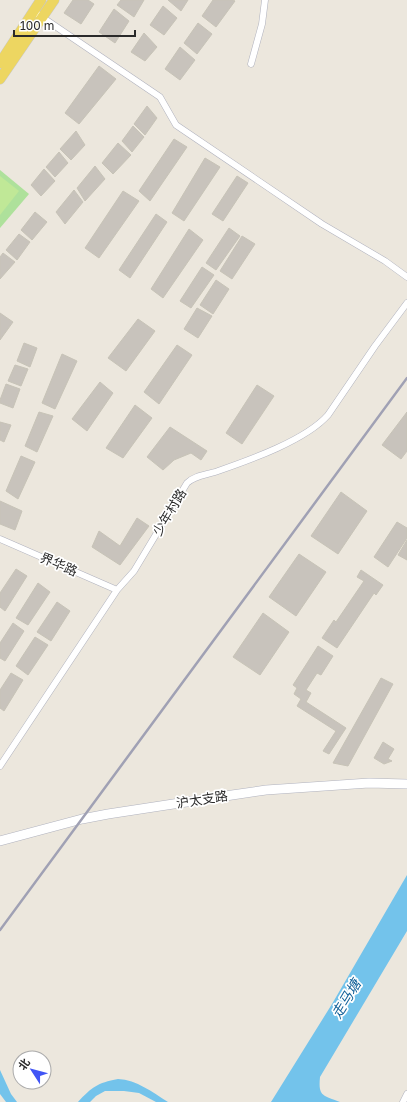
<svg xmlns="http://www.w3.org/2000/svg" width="407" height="1102" font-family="'Golos Text','Noto Sans SC',sans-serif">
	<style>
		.green { fill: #aee19b }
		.pitch { fill: #c0e897 }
		.water { fill: #73c3eb }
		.building { fill: #c8c3bc; stroke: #c7c3b7 }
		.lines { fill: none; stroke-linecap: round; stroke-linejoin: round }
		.street-casing { stroke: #b0b2be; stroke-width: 7 }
		.secondary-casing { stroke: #b0b2be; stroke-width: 10 }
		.primary-casing { stroke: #c8c8c8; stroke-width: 11 }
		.street { stroke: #fff; stroke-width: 6 }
		.secondary { stroke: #fff; stroke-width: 9 }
		.primary { stroke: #edd661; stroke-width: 10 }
		.rail { stroke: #a0a1b4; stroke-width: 2.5 }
		.labels { text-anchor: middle; stroke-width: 3.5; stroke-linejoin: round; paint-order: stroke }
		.street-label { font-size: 13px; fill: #2a2a2a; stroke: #fff }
		.water-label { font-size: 14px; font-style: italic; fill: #116098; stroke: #fff }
	</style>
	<rect width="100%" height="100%" fill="#ece7dd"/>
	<path class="green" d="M0,170L29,194L0,228Z"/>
	<path class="pitch" d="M0,176L19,191L0,215Z"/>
	<path class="water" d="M407,875V931L320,1077C318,1097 323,1095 340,1102H271L332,1004Z
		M0,1070L11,1094L17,1102H6L0,1094Z
		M118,1079C137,1080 152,1092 168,1102H156L139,1093L124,1091H105L96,1096L90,1102H78C92,1087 97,1083 118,1079Z"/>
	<path class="building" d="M73,0H88L94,4L81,24L64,13Z
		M121,0H144L134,17L117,5Z
		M168,0H188L181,11Z
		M213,0H233L235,1L216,27L202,16Z
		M163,6L177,18L164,35L150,25Z
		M114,9L129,21L115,43L99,32Z
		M198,23L212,34L197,54L184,43Z
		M144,33L157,47L145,61L131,52Z
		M180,47L195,60L180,80L165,69Z
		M99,66L116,79L79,124L65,113Z
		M147,106L157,118L145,135L134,124Z
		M133,126L144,137L132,152L122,141Z
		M76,131L85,145L71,160L60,149Z
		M174,139L187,147L150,201L139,191Z
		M118,143L131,155L113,174L102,163Z
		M59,152L68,163L55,177L46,167Z
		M205,158L220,167L184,221L172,213Z
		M95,166L105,179L85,201L77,188Z
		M44,169L55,181L41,196L31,185Z
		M237,176L248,183L223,221L212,214Z
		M74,190L83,202L65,224L56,212Z
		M123,191L139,201L99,258L85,248Z
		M35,212L47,222L32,240L21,230Z
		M156,214L167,222L130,278L119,270Z
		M229,228L240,236L216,270L206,263Z
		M189,229L203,240L163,298L151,289Z
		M19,234L30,242L17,260L6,250Z
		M242,236L255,244L232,279L220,271Z
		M3,253L15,262L0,279V257Z
		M202,267L214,275L191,308L180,301Z
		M216,280L229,289L213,314L200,305Z
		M197,308L212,316L198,338L184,329Z
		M0,313L13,322L0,340Z
		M138,319L155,331L126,371L108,358Z
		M24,343L37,348L30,367L17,361Z
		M177,345L192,355L159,404L144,392Z
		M62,354L77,361L55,409L42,403Z
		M15,365L28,369L21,386L8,381Z
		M100,382L113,393L87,431L72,419Z
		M6,384L20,389L13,408L0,403V400Z
		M257,385L274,396L242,444L226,433Z
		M135,405L152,418L123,458L106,448Z
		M39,412L53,416L37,452L25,446Z
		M407,412V451L401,459L382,445Z
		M0,422L11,425L4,442L0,440Z
		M170,427L207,451L201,460L191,453L174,460L163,470L147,457Z
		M21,456L35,462L18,499L6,491Z
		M341,492L367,511L338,554L311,536Z
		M0,501L22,511L15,530L0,524Z
		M137,518L149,526L120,565L92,547L99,531L120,546Z
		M397,522L407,528V538L388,567L374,557Z
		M407,540V560L398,555Z
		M299,554L326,572L296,616L269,597Z
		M16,569L27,576L5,611L0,607V593Z
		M361,570L383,585L376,595L374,593L337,648L322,638L334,620L336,622L364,581L357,577Z
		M38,583L50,592L28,625L16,618Z
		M57,602L70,611L51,641L37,632Z
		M263,613L289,632L260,675L233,657Z
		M13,623L24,631L5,661L0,658V643Z
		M35,637L48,645L28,675L16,666Z
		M318,646L333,656L321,675L317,673L306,690L311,693L306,702L346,728L329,754L323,751L336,731L297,706L301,699L294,694L297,688L293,685Z
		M11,673L23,680L4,711L0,708V690Z
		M381,678L393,684L348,766L333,763Z
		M383,742L394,749L388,759L392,761L384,764L374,758Z"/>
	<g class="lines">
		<g class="street-casing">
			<path id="street" d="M33,11L160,97L176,125L322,224L385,261L407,277
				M251,64L262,24L265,0
				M0,539L117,590
				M0,766L117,590L134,571L187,483C195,475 207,475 218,471C250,460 306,440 328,415L375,346L407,303
				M403,1102L407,1094"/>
		</g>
		<g class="secondary-casing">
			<path id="secondary" d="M0,841L82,819L108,814L232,795L266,790L369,783L407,784"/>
		</g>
		<g class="primary-casing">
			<path id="primary" d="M0,63L41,0
				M0,79L54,0"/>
		</g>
		<use href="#street" class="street"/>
		<use href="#secondary" class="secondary"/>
		<use href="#primary" class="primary"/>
		<path class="rail" d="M0,930L407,378"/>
	</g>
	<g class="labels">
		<g class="street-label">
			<text transform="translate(169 512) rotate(-59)" y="5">少年村路</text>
			<text transform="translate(59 564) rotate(23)" y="5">界华路</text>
			<text transform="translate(202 799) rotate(-9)" y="5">沪太支路</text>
		</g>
		<g class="water-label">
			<text transform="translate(346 999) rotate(-59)" y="5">走马塘</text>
		</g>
	</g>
	<g transform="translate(32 1070) rotate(306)"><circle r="19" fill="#ffffff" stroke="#aaaaaa"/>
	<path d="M0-3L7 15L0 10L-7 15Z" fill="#4155f5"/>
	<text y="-6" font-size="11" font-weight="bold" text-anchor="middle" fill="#2a2a2a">北</text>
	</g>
	<path d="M14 30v6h121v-6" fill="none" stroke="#2a2a2a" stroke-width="2"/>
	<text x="20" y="30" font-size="12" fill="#2a2a2a" stroke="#ffffff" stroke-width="3" paint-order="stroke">100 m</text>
</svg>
